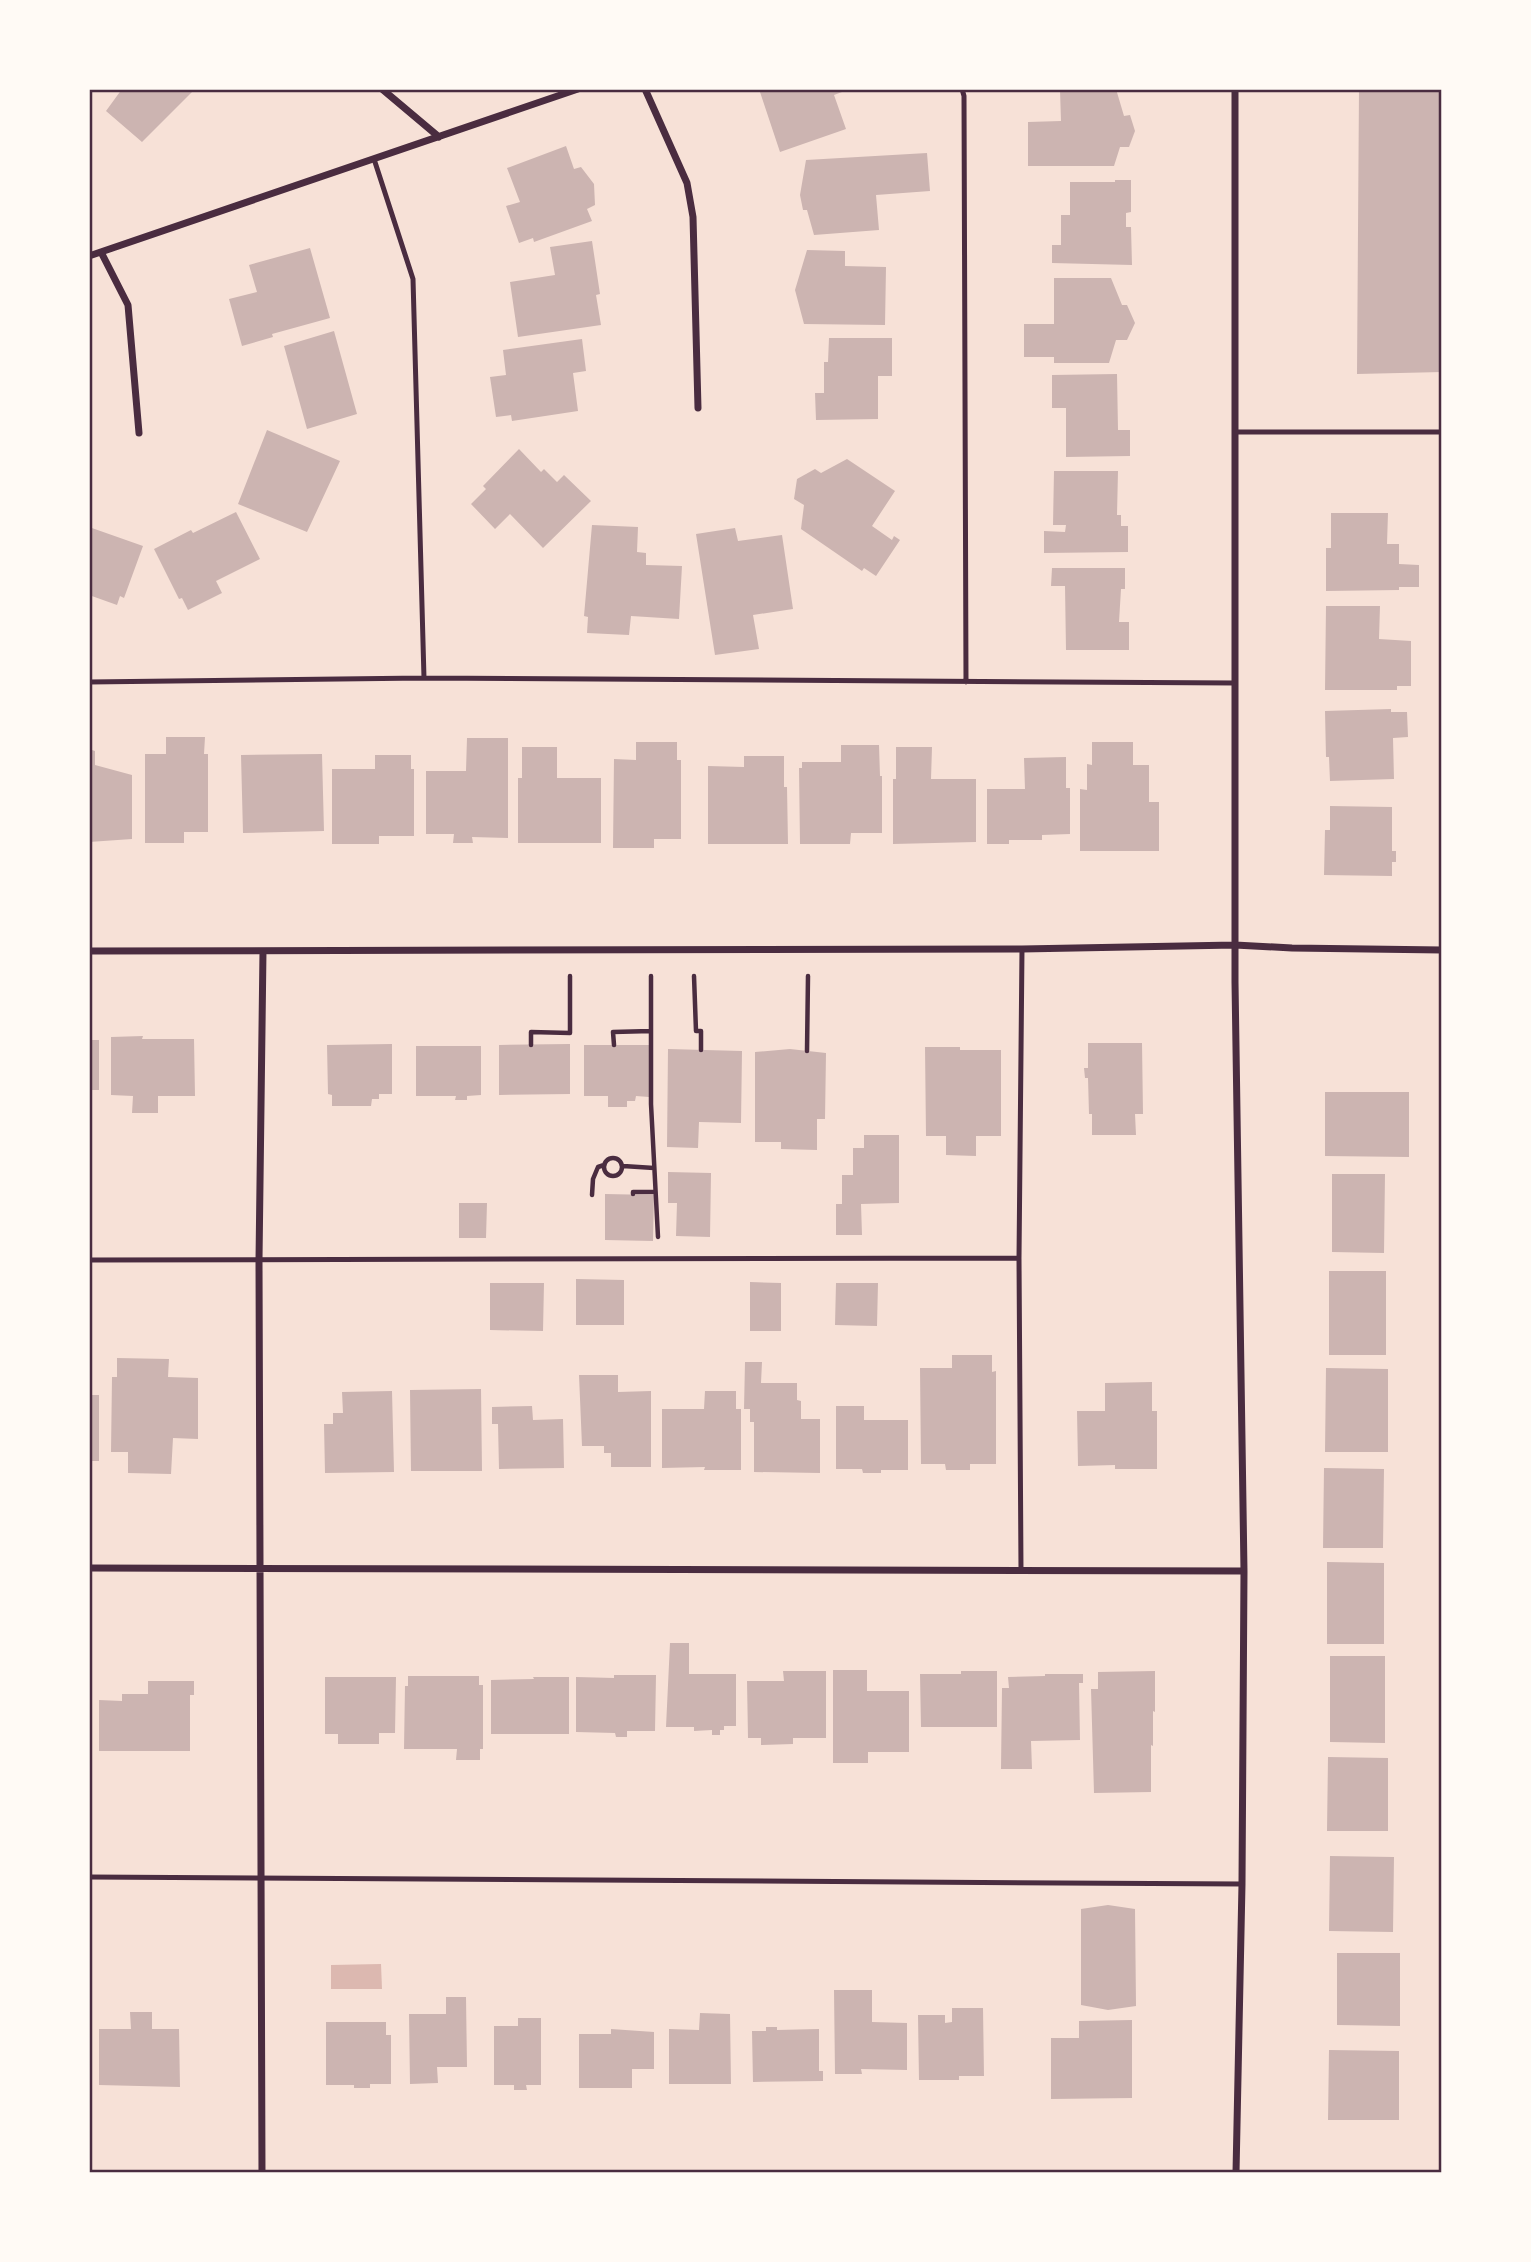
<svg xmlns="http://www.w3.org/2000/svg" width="1531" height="2262" font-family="'Source Serif 4',serif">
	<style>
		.water { fill: #dcb8b0 }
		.building { fill: #ccb4b1 }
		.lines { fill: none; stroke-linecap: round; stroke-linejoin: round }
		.path { stroke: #4a2c40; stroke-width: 4.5 }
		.service { stroke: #4a2c40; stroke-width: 5 }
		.minor { stroke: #4a2c40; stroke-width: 7 }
		.neatline { fill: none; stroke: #4a2c40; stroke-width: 2.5 }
	</style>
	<rect width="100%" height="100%" fill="#f7e1d7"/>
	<path class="water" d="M381,1964L382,1989H331V1965Z"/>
	<path class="building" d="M122,89H195L142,142L106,111Z
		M759,89H850L834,95L846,129L780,152Z
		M1116,89L1124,116L1130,115L1135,131L1129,147H1120L1114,166H1028V122L1061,121L1060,90Z
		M1359,89H1442V372L1357,374Z
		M566,146L574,169L581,167L594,184L595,205L587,209L592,221L534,242L533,238L519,243L506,206L520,202L507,168Z
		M927,153L930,191L876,195L879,230L814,235L807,210H803L800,195L806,160Z
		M1115,180H1131V212L1126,213V227H1131L1132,265L1052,263V245H1061V215H1070V182H1115Z
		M592,241L600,294L596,295L601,325L518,337L510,282L555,275L550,247Z
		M310,248L330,318L272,334L273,337L242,346L229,299L257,292L249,265Z
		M807,250L845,251V266L886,267L885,325L804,324L795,290Z
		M1054,278H1111L1122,305H1127L1135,323L1127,340H1116L1109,363H1054V357H1024V324H1054Z
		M334,331L357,414L307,429L284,346Z
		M829,338H892V376H878V419L816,420L815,393H824V362H828Z
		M582,339L586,371L573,373L578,411L512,421L511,415L496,417L490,377L506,375L503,350Z
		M1117,374L1118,430H1130V456L1066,457V408H1052V375Z
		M267,430L340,461L307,532L238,504Z
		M519,449L541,472L544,469L557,482L564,475L591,501L543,548L510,514L495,529L471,504L486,489L483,486Z
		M847,459L895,491L872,526L892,540L894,536L900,540L876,576L864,568L862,571L801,529L804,505L794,499L797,479L815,469L821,473Z
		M1054,471H1118L1117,515H1121V526H1128V552L1044,553V531L1065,532L1066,525H1053Z
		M236,512L260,559L216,581L222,593L188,610L182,598L179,599L154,549L191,530L193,533Z
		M1331,513H1388L1387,544H1399V564L1419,565V587H1399V590L1326,591V548H1331Z
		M592,525L638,527L637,552L646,553V565L682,566L679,619L631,616L629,635L587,633L588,617L584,616Z
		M89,527L143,546L124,598L120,596L117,605L89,595Z
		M735,528L738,541L782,535L793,609L753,615L759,649L715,655L696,534Z
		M1052,568H1125V589H1121L1119,622H1129V650H1066L1065,586H1051Z
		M1326,606H1380L1379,639L1411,641V686H1397V690H1325Z
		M1391,709V712H1407L1408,737L1393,738L1394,779L1330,781L1329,757H1326L1325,711Z
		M166,737H205L204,754H208V832H184V843H145V754H166Z
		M467,738H508V838L472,837L473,843H453L454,834H426V771H466Z
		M636,742H677V760H681V839H654V848H613L614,759L636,760Z
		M1092,742H1133V765H1149V802H1159V851H1080V789L1087,790V764L1092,765Z
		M841,745H879L880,776H882V833H851L850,844H800L799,768H802V762H841Z
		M522,747H557V778H601V843H518V778H522Z
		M896,747H932L931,779H976V842L893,844V779H896Z
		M89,749L95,751V765L132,775V839L89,842Z
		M322,754L324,831L243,833L241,755Z
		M375,755H411V769H414V836H379V844H332V769H375Z
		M744,756H784V787H787L788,844H708V766L744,767Z
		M1066,757V788H1070V834L1042,835V840H1009V844H987V789H1025L1024,758Z
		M1330,806L1392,807V851H1396V862H1392V876L1324,875L1325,830H1330Z
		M143,1036L142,1039H194L195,1096H158V1113H132L133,1096L111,1095V1037Z
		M89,1040H99V1090H89Z
		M1088,1043H1142L1143,1114H1135L1136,1135H1092V1114H1089L1088,1078H1085L1084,1068H1088Z
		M392,1044V1094H379V1099H372L371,1106H332V1095L328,1094L327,1045Z
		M570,1044V1094L499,1095V1045Z
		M584,1045H649V1097L636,1096L635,1101H627V1107H608V1096H584Z
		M416,1046H481V1095L467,1096V1100H455L456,1096H416Z
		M925,1047H960V1050H1001V1136H976V1156L946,1155V1136H926Z
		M668,1049L742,1051L741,1123L699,1122L698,1148L667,1147Z
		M790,1049L826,1053L825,1119H817V1150L781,1149V1142H755V1052Z
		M1325,1092H1409V1157L1325,1156Z
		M864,1135H899V1203L861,1204L862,1235H836V1204H842V1175H853V1148H864Z
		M668,1172L711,1173L710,1237L676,1236L677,1203H668Z
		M1332,1174H1385L1384,1253L1332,1252Z
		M605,1194L654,1195L653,1241L605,1240Z
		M459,1203H487L486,1238H459Z
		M1329,1271H1386V1355H1329Z
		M576,1279L624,1280V1325H576Z
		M750,1282L781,1283V1331H750Z
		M490,1283H544L543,1331L490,1330Z
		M836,1283H878L877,1326L835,1325Z
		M952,1355H992V1372L996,1371V1464H970V1470H946L945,1464H921L920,1368H952Z
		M117,1358L169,1359L168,1377L198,1378V1439L173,1438L171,1474L128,1473V1452H111L112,1377H117Z
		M745,1362H762L761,1383H797V1400L801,1401V1419H820V1473L754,1472V1422H750V1409H744Z
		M1326,1368L1388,1369V1452H1325Z
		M579,1375H618V1392L651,1391V1467H611V1453H604V1446H582Z
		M1152,1382V1411H1157V1469H1115V1465L1078,1466L1077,1411H1105V1383Z
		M481,1389L482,1471H411L410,1390Z
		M392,1391L394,1472L325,1473L324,1424H333V1413H343L342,1392Z
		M705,1391H736V1409H741V1470H704L705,1467L662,1468V1409H704Z
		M89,1395H99V1461H89Z
		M532,1406L533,1420L563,1419L564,1468L499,1469L498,1424H492V1407Z
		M836,1406H864V1420H908V1470H881V1473H863L862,1469H836Z
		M1324,1468L1384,1469L1383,1548H1323Z
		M1327,1562L1384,1563V1644H1327Z
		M670,1643H689V1674H736V1726H724V1730H720V1735H712V1730L694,1731V1727H666Z
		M1330,1656H1385V1743L1330,1742Z
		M833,1670H867V1691H909V1752H868V1763H833Z
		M783,1671H826V1738H793V1744L761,1745V1738H748L747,1681H784Z
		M961,1671H997V1727H921L920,1674H961Z
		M1155,1671V1712L1153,1711V1746L1151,1745V1792L1094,1793L1091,1689H1098V1672Z
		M1045,1674H1083V1683H1079L1080,1740L1031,1741L1032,1769H1001L1002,1688H1009L1008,1677L1045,1676Z
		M614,1675H656L655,1731H627V1737H616L615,1733L576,1732V1677L614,1678Z
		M408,1676H479V1685H483V1749H480V1760H456L457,1749H404L405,1686H408Z
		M325,1677H396L395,1733H379V1744H338V1734H325Z
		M533,1677H569V1734H491V1680L534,1679Z
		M148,1681H194V1695H190V1751H99V1700L122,1701V1694H148Z
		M1328,1757L1388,1758V1831H1327Z
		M1330,1856L1394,1857L1393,1932L1329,1931Z
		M1108,1905L1135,1909L1136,2006L1108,2010L1081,2005V1909Z
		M1337,1953H1400V2026L1337,2025Z
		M834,1990H872V2022L907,2023V2070L861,2069L862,2074H835Z
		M446,1997H466L467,2067H437L438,2083L410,2084L409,2014H446Z
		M952,2008H983L984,2076H959V2080H919L918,2015H945V2023L952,2022Z
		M130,2012H152V2029H179L180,2087L99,2085V2029H131Z
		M700,2013L730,2014L731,2084H669V2029L699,2030Z
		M518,2018H541V2085H526L527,2090H514V2085H494V2026H518Z
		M1132,2020V2098L1051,2099V2038H1079V2021Z
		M326,2022H386V2035H391V2084H370V2088H354V2085H326Z
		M766,2027H777V2030L819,2029V2071H823V2081L753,2082L752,2031H766Z
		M611,2029L654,2032V2069H632V2088H579V2034H611Z
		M1329,2050L1399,2051V2120H1328Z"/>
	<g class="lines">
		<path class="path" d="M694,976L696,1031H701V1050
			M651,1031V1104L658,1237
			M531,1045V1032L570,1033V976
			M614,1045L613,1032L651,1031V976
			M807,1051L808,976
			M604 1167a9 9 0 1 1 18 0a9 9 0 1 1-18 0Z
			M623,1166L654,1168
			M633,1194V1192H655
			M592,1195L593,1179L598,1167L604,1165"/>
		<path class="service" d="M962,89L964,96L966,682
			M374,159L413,279L424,678L1235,683
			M1236,432H1442
			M89,682L424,678
			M89,1260L1019,1258
			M1021,1570L1019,1258L1022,949
			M89,1877L1242,1884"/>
		<path class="minor" d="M382,89L439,137
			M645,89L687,183L693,217L698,408
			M1235,89V982L1244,1571L1242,1884L1236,2173
			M101,252L128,305L139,433
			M89,256L578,89
			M89,951L1022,949L1235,945L1292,948L1442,950
			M89,1568L1244,1571
			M262,2173L259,1260L263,951"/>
	</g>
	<rect width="1531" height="2262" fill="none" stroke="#fffaf5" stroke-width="182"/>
	<rect x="91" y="91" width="1349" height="2080" class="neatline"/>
</svg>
